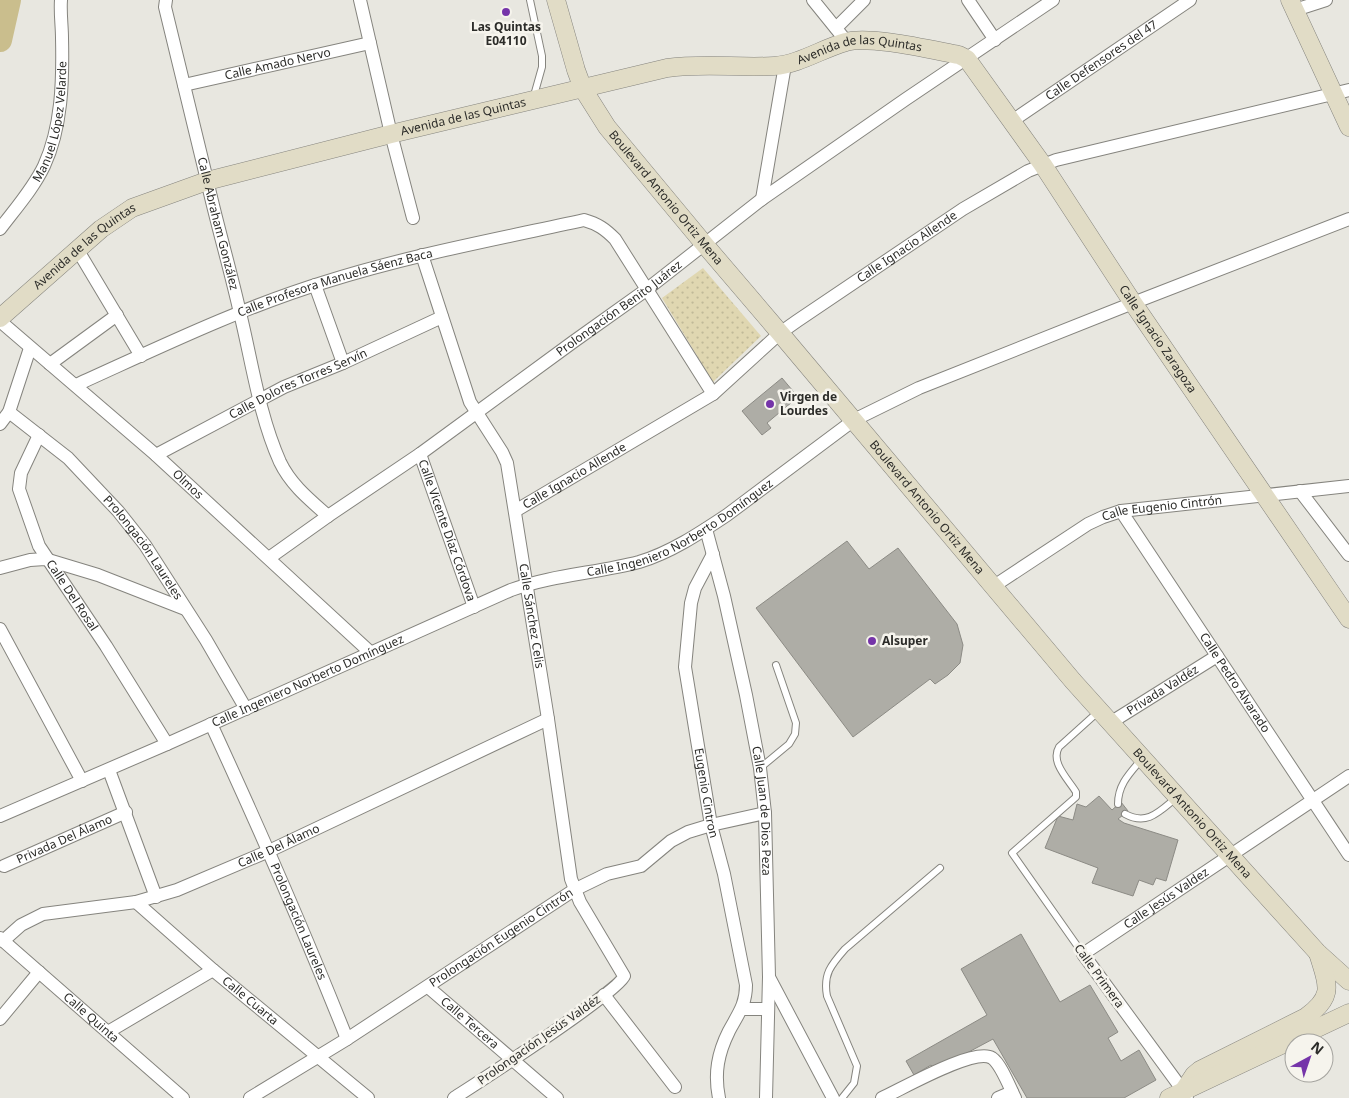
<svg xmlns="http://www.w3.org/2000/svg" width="1349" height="1098" font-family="'Noto Sans',sans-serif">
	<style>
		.park { fill: url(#park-dots) }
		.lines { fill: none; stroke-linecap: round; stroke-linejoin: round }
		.river { stroke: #cabe8d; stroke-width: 24 }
		.building { fill: #aeada6; stroke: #8c8b85 }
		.lane-casing { stroke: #85847e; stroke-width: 8 }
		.street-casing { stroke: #85847e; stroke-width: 14 }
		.secondary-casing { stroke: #85847e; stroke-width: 19 }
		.lane { stroke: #fff; stroke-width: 6 }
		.street { stroke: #fff; stroke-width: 12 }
		.secondary { stroke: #e1dcc6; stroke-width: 18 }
		.poi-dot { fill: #7534a9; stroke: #f6f4ed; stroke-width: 2 }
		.labels { text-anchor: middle; stroke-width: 5; stroke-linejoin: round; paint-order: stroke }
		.poi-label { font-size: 12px; font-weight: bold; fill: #2c2c29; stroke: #f6f4ed; text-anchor: start }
		.street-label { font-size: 12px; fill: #2c2c29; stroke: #f6f4ed }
	</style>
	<defs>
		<pattern id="park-dots" width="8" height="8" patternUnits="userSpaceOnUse" patternTransform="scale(1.25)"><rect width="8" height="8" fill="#e0d7b1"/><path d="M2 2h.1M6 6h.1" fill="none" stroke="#c0b998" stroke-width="1.8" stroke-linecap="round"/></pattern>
	</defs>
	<rect width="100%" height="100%" fill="#e8e7e0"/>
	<path class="park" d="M703,268L761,336L713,382L662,298Z"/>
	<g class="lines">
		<path class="river" d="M0,40L9,0"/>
	</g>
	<path class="building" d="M782,378L798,397L767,423L771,428L762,435L742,411Z
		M847,541L869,569L898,548L957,624L963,645L960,663L948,675L935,684L930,679L853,737L756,608Z
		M1099,796L1112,810L1121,802L1128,811L1118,819L1124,823L1178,840L1166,881L1156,878L1153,885L1139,880L1133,896L1092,883L1098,868L1045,848L1058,816L1073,820L1077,804L1086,807Z
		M1021,934L1060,1002L1090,985L1118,1032L1108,1038L1121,1061L1139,1050L1156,1080L1124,1098H1027L993,1039L935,1070L931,1065L914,1075L906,1061L987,1015L961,969Z"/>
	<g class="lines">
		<g class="lane-casing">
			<path id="lane" d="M530,0L542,56V67L533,99
				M760,768L789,744L795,734L796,723L776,665
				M1118,804C1118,785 1129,774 1141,760
				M1125,814C1147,826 1159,812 1176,798
				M1083,954L1012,853L1076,797V792C1068,779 1050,762 1059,747L1099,711
				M842,1098L854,1083L857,1066L827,996C823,974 831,965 845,949L940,868"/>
		</g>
		<g class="street-casing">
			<g id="street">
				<path id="s1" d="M166,0L165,7C179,65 193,123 207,180C217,225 230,268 240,313C252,362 259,415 280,462C291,485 310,500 328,516"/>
				<path d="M360,0L391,134L413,218"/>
				<path d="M813,0L847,42"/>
				<path d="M968,0L995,40"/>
				<path d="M1295,10L1326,0"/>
				<path d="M836,28L864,0"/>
				<path id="s2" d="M184,85L370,43"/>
				<path id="s3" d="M1012,121L1190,0"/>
				<path d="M762,199L785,65"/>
				<path id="s4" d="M0,229C15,209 33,189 44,166C62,127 63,81 62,38C62,26 60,13 61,0"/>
				<path d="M77,249L141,356"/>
				<path id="s5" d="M422,255L470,402L502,452L507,463L548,719L571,879L580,902L624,976C620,991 477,1083 454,1098"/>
				<path d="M315,285L343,363"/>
				<path id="s6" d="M0,321L156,455L371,653"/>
				<path d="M50,364L117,315"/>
				<path id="s7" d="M76,385C158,348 240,308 325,282C410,255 498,239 584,220C598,224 605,229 615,239L713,394"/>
				<path id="s8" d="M9,412L68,458L118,511L145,545L206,640L246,709"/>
				<path d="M0,424L9,412L30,348"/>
				<path id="s9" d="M39,435L21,473L19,489L39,546L106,646L167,744"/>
				<path id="s10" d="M420,454L474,607"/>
				<path id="s11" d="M156,455L284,387L343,363L442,317"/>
				<path d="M1300,491L1349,555"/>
				<path id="s12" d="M515,511L713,394L780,333L797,321L963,209L1028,171L1056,160L1349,90"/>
				<path id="s13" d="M1121,511L1349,855"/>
				<path id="s14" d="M706,529L724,596L746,695L760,768L765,813L769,977L766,1098"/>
				<path id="s15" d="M713,554L695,588L691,603L685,667L711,825L724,874L746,985C746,1005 738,1014 729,1031C718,1053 714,1073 719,1098"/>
				<path id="s16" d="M269,558L328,516L420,454L573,342L646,290L762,199L906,99L1053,0"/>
				<path d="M0,568L30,560L45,559L98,575L185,609"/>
				<path id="s17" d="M994,586L1088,524L1103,517L1121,511L1349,486"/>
				<path d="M0,629L82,781"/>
				<path id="s18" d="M1110,723L1217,656"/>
				<path id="s19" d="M211,724C259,828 305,933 347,1039"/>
				<path d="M109,770L156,897"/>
				<path id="s20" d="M0,816L167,744L511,590C552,575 597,573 639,562C670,553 700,533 727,515L854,420L919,388L1133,303L1349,219"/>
				<path id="s21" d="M4,866L126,812"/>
				<path id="s22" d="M136,902L213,970L368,1098"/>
				<path id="s23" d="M0,938L183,1098"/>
				<path id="s24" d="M3,941L21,925L43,914L136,902L177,890L269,851L548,719"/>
				<path d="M770,979L833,1098"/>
				<path id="s25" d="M428,987L557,1098"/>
				<path d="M604,995L675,1087"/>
				<path d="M742,1009H768"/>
				<path d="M0,1019L39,972"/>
				<path d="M108,1032L213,970"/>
				<path id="s26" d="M1187,1096L1083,954L1349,776"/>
				<path id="s27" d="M250,1098L347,1039L574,890L607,874L641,866L671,841L688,832L711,825L765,813"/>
				<path d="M882,1098C902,1089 974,1047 992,1058C1001,1064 1010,1088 1015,1098"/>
				<path d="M998,1098L1012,1092"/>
			</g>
		</g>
		<g class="secondary-casing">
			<g id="secondary">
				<path id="s28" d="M556,0L576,70L583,89L607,127L705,245L780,333L1073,681L1318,953L1349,981"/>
				<path d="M1290,0L1349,127"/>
				<path id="s29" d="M0,318L101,229L132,208L207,181L391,134L667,68C703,63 738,68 774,66C800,64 821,49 846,42C869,35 932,50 959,55L967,59L1043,165L1133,303L1349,619"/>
				<path d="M1184,1090L1194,1075L1200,1070L1306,1017C1336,995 1327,984 1318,953"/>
				<path d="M1169,1098L1349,1013"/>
			</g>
		</g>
		<use href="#lane" class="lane"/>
		<use href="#street" class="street"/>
		<use href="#secondary" class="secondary"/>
	</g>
	<g class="poi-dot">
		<circle cx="506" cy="12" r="5"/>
		<circle cx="770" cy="404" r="5"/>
		<circle cx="872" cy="641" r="5"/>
	</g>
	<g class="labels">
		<g class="poi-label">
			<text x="506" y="31" text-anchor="middle">Las Quintas<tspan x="506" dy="14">E04110</tspan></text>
			<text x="780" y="401">Virgen de<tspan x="780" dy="14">Lourdes</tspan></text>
			<text x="882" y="645">Alsuper</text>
		</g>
		<g class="street-label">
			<text dy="4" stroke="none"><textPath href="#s29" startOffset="921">Avenida de las Quintas</textPath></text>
			<text dy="4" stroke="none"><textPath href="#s3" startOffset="108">Calle Defensores del 47</textPath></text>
			<text dy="4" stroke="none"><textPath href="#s2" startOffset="96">Calle Amado Nervo</textPath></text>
			<text dy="4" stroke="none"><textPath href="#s29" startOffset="516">Avenida de las Quintas</textPath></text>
			<text dy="4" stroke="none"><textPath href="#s4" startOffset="122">Manuel López Velarde</textPath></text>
			<text dy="4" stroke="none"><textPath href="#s28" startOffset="230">Boulevard Antonio Ortiz Mena</textPath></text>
			<text dy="4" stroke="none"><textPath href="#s1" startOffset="230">Calle Abraham González</textPath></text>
			<text dy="4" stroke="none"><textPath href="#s12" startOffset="474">Calle Ignacio Allende</textPath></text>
			<text dy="4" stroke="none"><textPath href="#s29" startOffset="111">Avenida de las Quintas</textPath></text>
			<text dy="4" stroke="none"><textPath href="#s7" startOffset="279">Calle Profesora Manuela Sáenz Baca</textPath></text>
			<text dy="4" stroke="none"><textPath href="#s16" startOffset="430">Prolongación Benito Juárez</textPath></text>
			<text dy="4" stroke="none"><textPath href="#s29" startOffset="1371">Calle Ignacio Zaragoza</textPath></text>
			<text dy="4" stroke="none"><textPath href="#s11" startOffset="159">Calle Dolores Torres Servín</textPath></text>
			<text dy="4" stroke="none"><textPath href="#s12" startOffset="69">Calle Ignacio Allende</textPath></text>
			<text dy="4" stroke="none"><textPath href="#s6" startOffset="249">Olmos</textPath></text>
			<text dy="4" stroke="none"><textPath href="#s28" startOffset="635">Boulevard Antonio Ortiz Mena</textPath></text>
			<text dy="4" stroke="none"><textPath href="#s17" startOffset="189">Calle Eugenio Cintrón</textPath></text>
			<text dy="4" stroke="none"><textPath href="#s20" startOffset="741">Calle Ingeniero Norberto Domínguez</textPath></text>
			<text dy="4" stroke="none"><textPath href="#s10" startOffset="81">Calle Vicente Díaz Córdova</textPath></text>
			<text dy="4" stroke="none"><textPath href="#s8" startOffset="192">Prolongación Laureles</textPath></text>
			<text dy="4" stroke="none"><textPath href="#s9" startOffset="178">Calle Del Rosal</textPath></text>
			<text dy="4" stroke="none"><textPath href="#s5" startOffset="381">Calle Sánchez Celis</textPath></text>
			<text dy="4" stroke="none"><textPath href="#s20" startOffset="336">Calle Ingeniero Norberto Domínguez</textPath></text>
			<text dy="4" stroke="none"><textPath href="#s13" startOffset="206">Calle Pedro Alvarado</textPath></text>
			<text dy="4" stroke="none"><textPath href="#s18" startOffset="62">Privada Valdéz</textPath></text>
			<text dy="4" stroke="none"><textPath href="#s15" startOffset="246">Eugenio Cintron</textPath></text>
			<text dy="4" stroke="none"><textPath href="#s14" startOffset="288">Calle Juan de Dios Peza</textPath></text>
			<text dy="4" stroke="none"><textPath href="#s28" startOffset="1040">Boulevard Antonio Ortiz Mena</textPath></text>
			<text dy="4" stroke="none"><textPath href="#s21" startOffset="66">Privada Del Álamo</textPath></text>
			<text dy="4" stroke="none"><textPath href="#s24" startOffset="296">Calle Del Álamo</textPath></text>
			<text dy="4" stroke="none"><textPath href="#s26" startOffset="276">Calle Jesús Valdez</textPath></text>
			<text dy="4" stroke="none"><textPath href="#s19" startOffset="216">Prolongación Laureles</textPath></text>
			<text dy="4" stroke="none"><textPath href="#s27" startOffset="298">Prolongación Eugenio Cintrón</textPath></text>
			<text transform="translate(1099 976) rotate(54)" y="4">Calle Primera</text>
			<text dy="4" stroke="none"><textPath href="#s22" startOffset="151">Calle Cuarta</textPath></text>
			<text dy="4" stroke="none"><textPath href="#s23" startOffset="121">Calle Quinta</textPath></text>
			<text dy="4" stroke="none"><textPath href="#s25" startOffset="55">Calle Tercera</textPath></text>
			<text transform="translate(539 1040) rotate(-35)" y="4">Prolongación Jesús Valdéz</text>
		</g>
	</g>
	<g transform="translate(1309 1058) rotate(40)"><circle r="24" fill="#f6f4ed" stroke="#a5a49f"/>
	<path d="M0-4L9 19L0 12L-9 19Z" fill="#7534a9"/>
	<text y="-8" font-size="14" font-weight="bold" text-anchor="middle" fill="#2c2c29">N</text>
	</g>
</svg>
